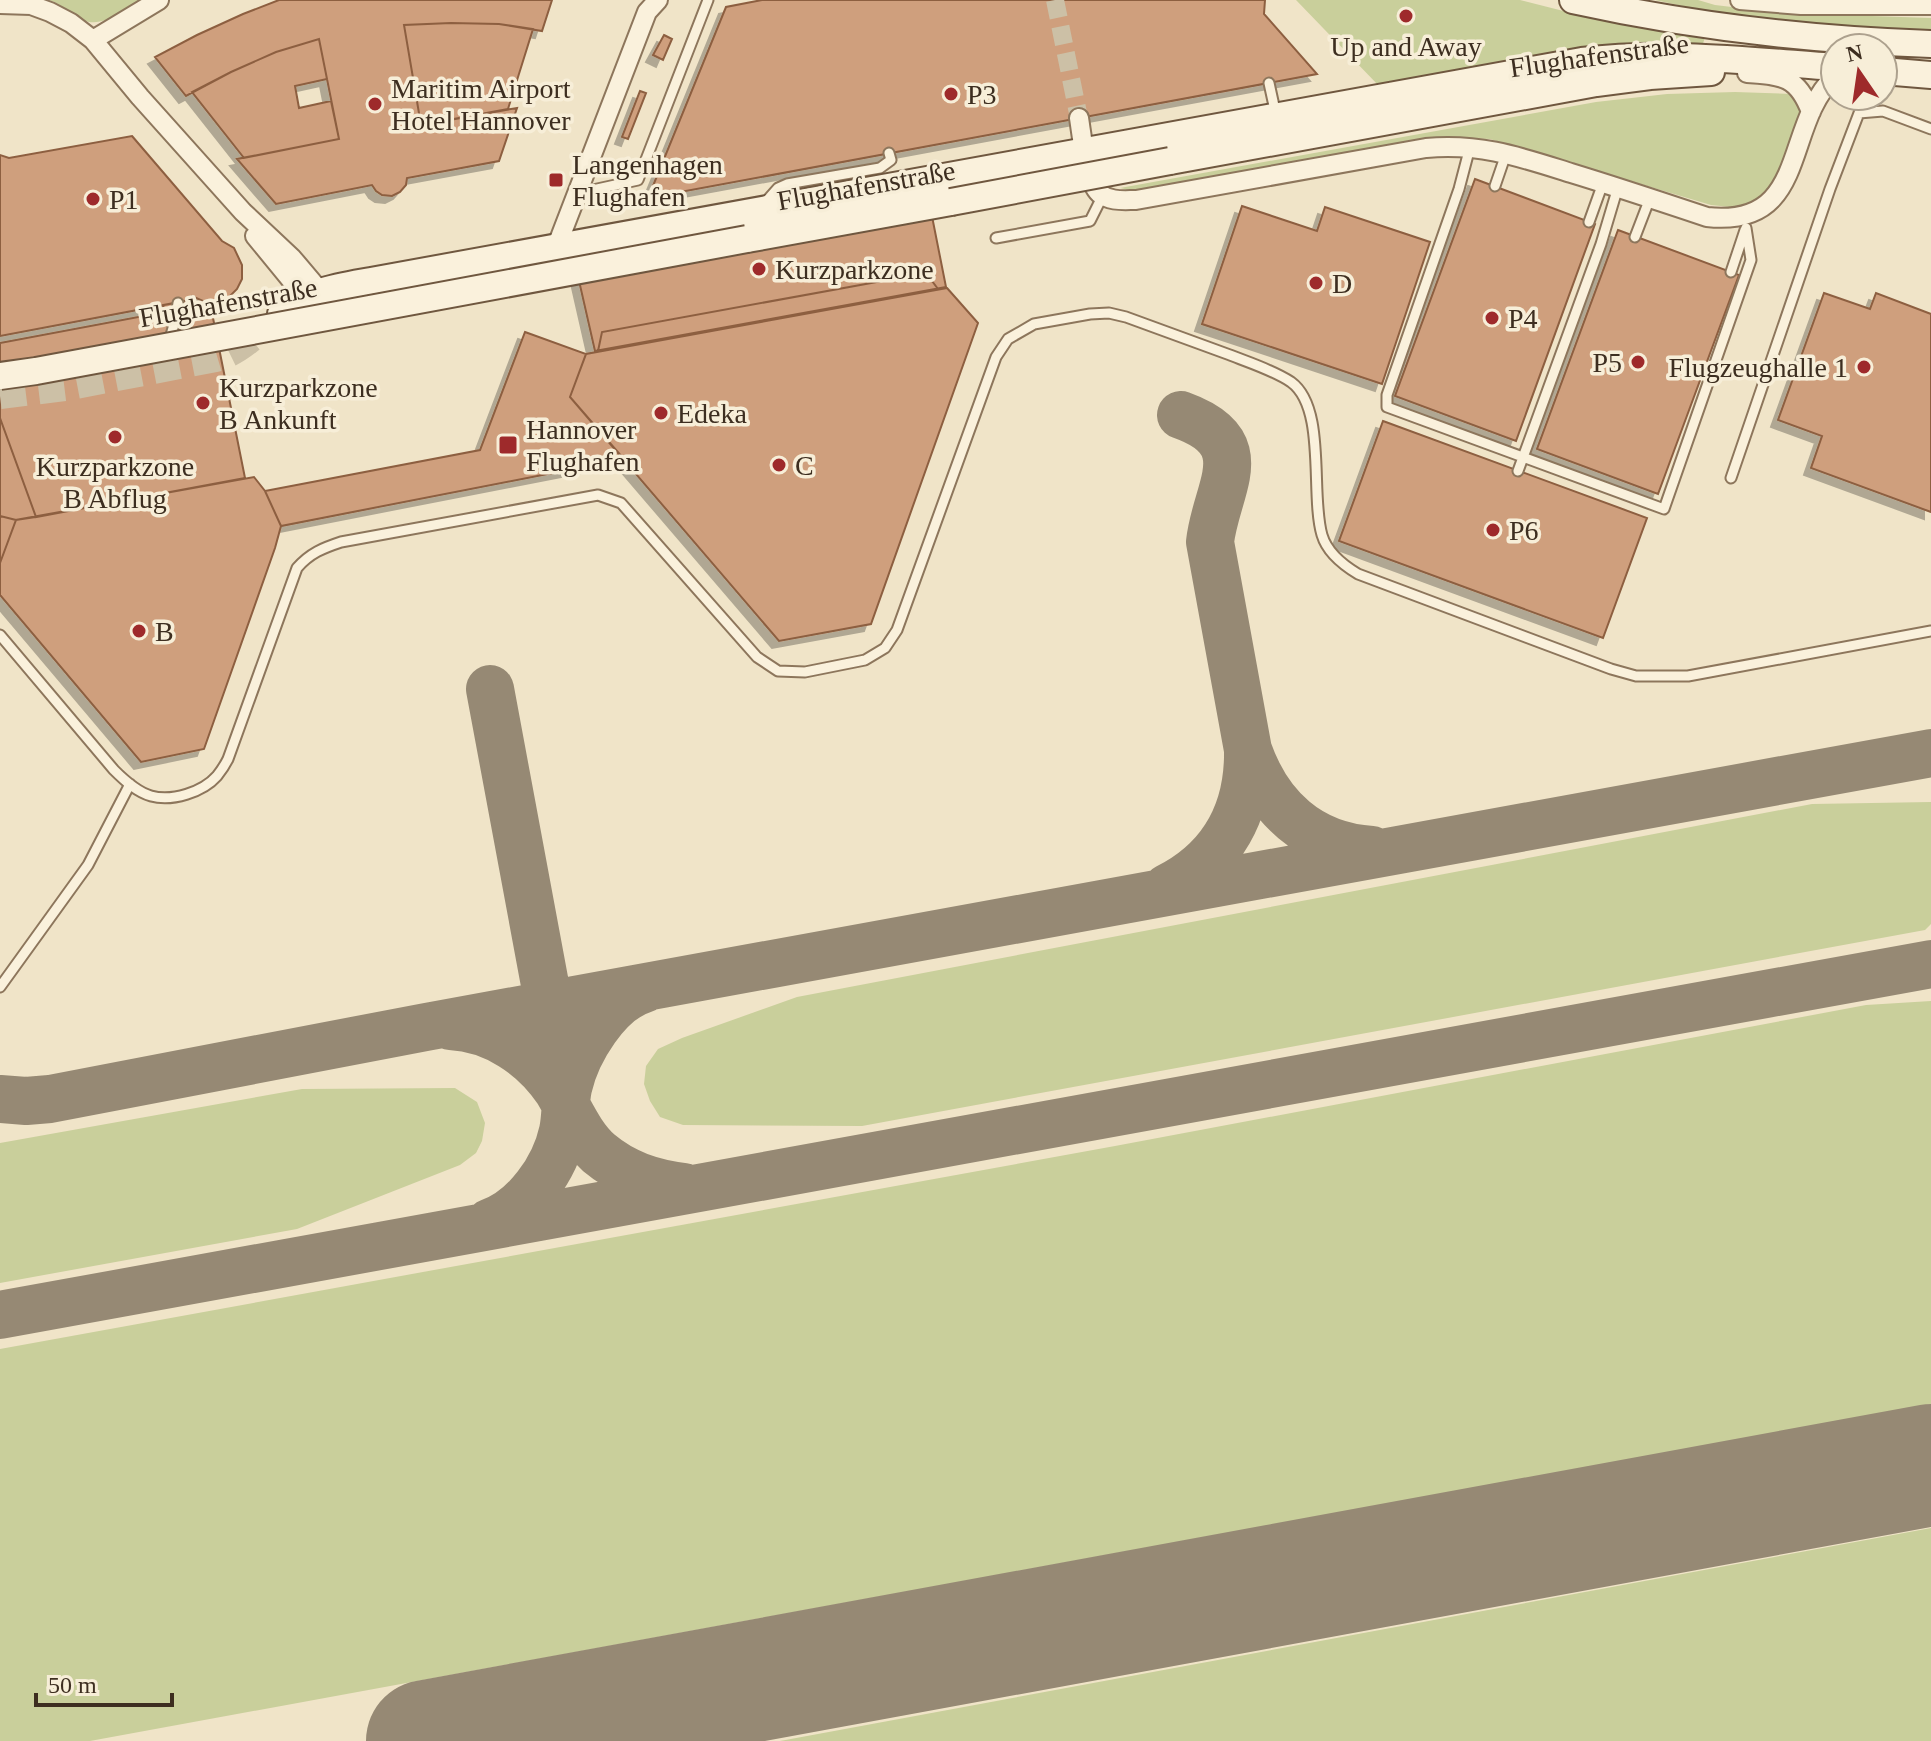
<svg xmlns="http://www.w3.org/2000/svg" width="1931" height="1741" font-family="'Times New Roman',serif">
	<style>
		.green { fill: #c9cf9b }
		.lines { fill: none; stroke-linecap: round; stroke-linejoin: round }
		.taxiway { stroke: #968974; stroke-width: 48 }
		.runway { stroke: #968974; stroke-width: 122 }
		.building { fill: #cf9f7d; stroke: #8d5f41; stroke-width: 2; filter: url(#shadow) }
		.minor-tunnel { stroke: #ccc0a6; stroke-width: 18; stroke-dasharray: 18 9; stroke-linecap: butt }
		.secondary-tunnel { stroke: #ccc0a6; stroke-width: 26; stroke-dasharray: 26 13; stroke-linecap: butt }
		.service-casing { stroke: #8d765c; stroke-width: 13 }
		.minor-casing { stroke: #8d765c; stroke-width: 22 }
		.secondary-casing { stroke: #6f573f; stroke-width: 30 }
		.service { stroke: #faf1dc; stroke-width: 9 }
		.minor { stroke: #faf1dc; stroke-width: 18 }
		.secondary { stroke: #faf1dc; stroke-width: 26 }
		.secondary-bridge-casing { stroke: #6f573f; stroke-width: 30; stroke-linecap: butt }
		.secondary-bridge { stroke: #faf1dc; stroke-width: 26 }
		.poi-dot { fill: #9e2a2b; stroke: #f7eed8; stroke-width: 3 }
		.labels { text-anchor: middle; stroke-width: 7; stroke-linejoin: round; paint-order: stroke }
		.poi-label { font-size: 28px; fill: #3d2e20; stroke: #f7eed8; text-anchor: start }
		.street-label { font-size: 28px; fill: #3d2e20; stroke: #f7eed8 }
	</style>
	<defs>
		<filter id="shadow"><feDropShadow dx="-7" dy="7" stdDeviation="0" flood-color="#0004"/></filter>
	</defs>
	<rect width="100%" height="100%" fill="#f0e4c8"/>
	<path class="green" d="M49,0H142C126,9 102,29 83,20C70,14 64,5 49,0Z
		M1296,0H1520L1587,17L1705,37L1702,47L1379,86Z
		M1655,0H1698L1715,5L1782,13L1931,18V33L1785,28Z
		M1735,92L1791,94L1799,101V119L1778,176L1767,191L1752,204L1730,207L1711,205L1490,139L1437,137L1134,191L1120,188L1596,102L1667,94Z
		M1931,802V924L1925,930L862,1126L683,1125L660,1117L650,1101L644,1084L646,1066L658,1049L682,1038L797,997L1812,804Z
		M1931,1001V1404L90,1741H0V1349L1115,1146L1866,1005Z
		M455,1088L477,1102L485,1123L482,1141L476,1153L460,1165L297,1229L0,1283V1143L302,1089Z
		M1931,1528V1741H780Z"/>
	<g class="lines">
		<path class="taxiway" d="M490,689L549,1006L566,1106
			M1248,750C1268,807 1309,846 1372,850
			M1167,888C1223,860 1249,811 1248,750L1210,542C1216,487 1259,443 1181,415
			M450,1026C494,1028 534,1055 558,1091C571,1113 580,1136 599,1153C624,1174 652,1183 684,1187
			M0,1099L26,1101L50,1099L426,1027L1931,753
			M489,1223C526,1210 555,1168 563,1131C566,1117 565,1102 568,1088C576,1052 607,1000 644,989
			M0,1315L1931,964"/>
		<path class="runway" d="M427,1741L1931,1465"/>
	</g>
	<path class="building" d="M279,0H552L542,31L499,24L451,23L404,25L421,125L517,108L499,161L407,178L406,185L400,192L392,196L382,195L376,191L372,185L276,204L237,159L339,139L319,39L276,52L231,72L186,96L155,57L197,35L243,14Z
		M762,0H1265L1264,14L1317,74L648,198L726,7Z
		M451,23L499,24L533,29L508,109L421,125L404,25Z
		M664,35L672,39L663,60L653,55Z
		M319,39L327,79L295,86L299,108L331,101L339,139L244,158L192,92L231,72L276,52Z
		M640,91L646,93L628,139L622,137Z
		M132,136L222,241L234,248L242,265V279L237,289L228,298L218,302H205L192,296L190,300L0,336V155L9,158Z
		M1475,179L1595,224L1516,441L1395,396Z
		M926,186L946,287L595,351L572,250Z
		M1242,206L1317,231L1325,207L1430,242L1382,384L1202,324Z
		M1618,230L1739,275L1658,494L1537,449Z
		M926,273L938,289L598,351L602,332Z
		M947,288L978,323L871,624L779,641L570,397L586,354Z
		M1824,293L1870,309L1876,293L1931,314V512L1811,468L1822,436L1778,420Z
		M190,300L191,307L210,303L245,478L36,517L0,418V343L165,312L163,305Z
		M525,332L586,354L570,397L624,459L281,526L265,491L480,450Z
		M0,418L36,517L16,520L0,516Z
		M1383,421L1647,518L1603,638L1339,541Z
		M254,477L265,491L281,526L275,548L204,749L141,762L0,595V563L16,520Z
		M0,516L16,520L0,563Z"/>
	<g class="lines">
		<path class="minor-tunnel" d="M1055,0L1079,118"/>
		<path class="secondary-tunnel" d="M0,396L65,388L216,359C238,353 252,339 269,324"/>
		<g class="service-casing">
			<path id="service" d="M1269,83L1276,115
				M1470,147L1459,189L1387,395V407L1664,509L1751,260L1746,228
				M1495,186L1506,154
				M579,193L638,180L708,0
				M763,205L778,188L787,184L880,168L891,160L889,153
				M1589,222L1603,183
				M1635,237L1650,198
				M996,238L1090,221L1103,195
				M1731,272L1745,230
				M169,342L175,321L178,303
				M1518,471L1601,244L1618,187
				M1731,478L1830,189L1859,113L1883,111L1931,129
				M0,635L114,770C125,781 137,792 151,796C172,802 203,792 217,776C221,771 225,765 228,759L297,568C310,553 323,548 341,542L598,495L621,503L757,657L778,671L805,672L865,660L885,648L897,630L996,357L1008,339L1034,324L1090,314L1109,313L1126,317C1161,330 1195,342 1230,355C1250,363 1273,370 1291,382C1327,408 1310,495 1322,535C1327,552 1343,565 1358,574L1611,669L1636,676H1688L1931,631
				M0,987L88,865L130,784"/>
		</g>
		<g class="minor-casing">
			<path id="minor" d="M1740,0L1801,5H1931
				M0,4L31,5L50,12L71,23L93,40L140,97L243,212L292,258L320,291
				M93,40L159,0
				M1747,73C1783,75 1798,77 1811,112
				M1079,118C1082,136 1086,181 1099,193C1110,202 1124,200 1136,200L1426,148C1481,143 1520,157 1571,173C1617,187 1662,202 1707,217C1810,228 1782,126 1835,76
				M255,236L305,297
				M556,248L647,12L658,0"/>
		</g>
		<g class="secondary-casing">
			<path id="secondary" d="M1573,0C1690,26 1811,40 1931,44
				M1883,71L1931,75
				M1170,161L1596,83L1650,76L1711,72
				M747,239L951,202
				M281,314C307,291 338,287 371,281L1582,61C1666,51 1751,61 1835,67"/>
		</g>
		<use href="#service" class="service"/>
		<use href="#minor" class="minor"/>
		<use href="#secondary" class="secondary"/>
		<g class="secondary-bridge-casing">
			<path id="secondary-bridge" d="M951,202L1170,161
				M0,376L36,371L747,239"/>
		</g>
		<use href="#secondary-bridge" class="secondary-bridge"/>
	</g>
	<g class="poi-dot">
		<circle cx="1406" cy="16" r="8"/>
		<circle cx="951" cy="94" r="8"/>
		<circle cx="375" cy="104" r="8"/>
		<rect x="548" y="172" width="16" height="16" rx="4"/>
		<circle cx="93" cy="199" r="8"/>
		<circle cx="759" cy="269" r="8"/>
		<circle cx="1316" cy="283" r="8"/>
		<circle cx="1492" cy="318" r="8"/>
		<circle cx="1638" cy="362" r="8"/>
		<circle cx="1864" cy="367" r="8"/>
		<circle cx="203" cy="403" r="8"/>
		<circle cx="661" cy="413" r="8"/>
		<circle cx="115" cy="437" r="8"/>
		<rect x="498" y="435" width="20" height="20" rx="4"/>
		<circle cx="779" cy="465" r="8"/>
		<circle cx="1493" cy="530" r="8"/>
		<circle cx="139" cy="631" r="8"/>
	</g>
	<g class="labels">
		<g class="poi-label">
			<text x="1406" y="56" text-anchor="middle">Up and Away</text>
			<text x="391" y="98">Maritim Airport<tspan x="391" dy="32">Hotel Hannover</tspan></text>
			<text x="967" y="104">P3</text>
			<text x="572" y="174">Langenhagen<tspan x="572" dy="32">Flughafen</tspan></text>
			<text x="109" y="209">P1</text>
			<text x="775" y="279">Kurzparkzone</text>
			<text x="1332" y="293">D</text>
			<text x="1508" y="328">P4</text>
			<text x="1622" y="372" text-anchor="end">P5</text>
			<text x="1848" y="377" text-anchor="end">Flugzeughalle 1</text>
			<text x="219" y="397">Kurzparkzone<tspan x="219" dy="32">B Ankunft</tspan></text>
			<text x="677" y="423">Edeka</text>
			<text x="526" y="439">Hannover<tspan x="526" dy="32">Flughafen</tspan></text>
			<text x="795" y="475">C</text>
			<text x="115" y="476" text-anchor="middle">Kurzparkzone<tspan x="115" dy="32">B Abflug</tspan></text>
			<text x="1509" y="540">P6</text>
			<text x="155" y="641">B</text>
		</g>
		<g class="street-label">
			<text transform="translate(1599 55) rotate(-8)" y="10">Flughafenstraße</text>
			<text transform="translate(866 185) rotate(-10)" y="10">Flughafenstraße</text>
			<text transform="translate(228 302) rotate(-10)" y="10">Flughafenstraße</text>
		</g>
	</g>
	<g transform="translate(1859 72) rotate(347)"><circle r="38" fill="#f7eed8" stroke="#ada18e" stroke-width="2"/>
	<path d="M0-6L14 30L0 20L-14 30Z" fill="#9e2a2b"/>
	<text y="-12" font-size="22" font-weight="bold" text-anchor="middle" fill="#3d2e20">N</text>
	</g>
	<path d="M36 1693v12h136v-12" fill="none" stroke="#3d2e20" stroke-width="4"/>
	<text x="48" y="1693" font-size="24" fill="#3d2e20" stroke="#f7eed8" stroke-width="6" paint-order="stroke">50 m</text>
</svg>
